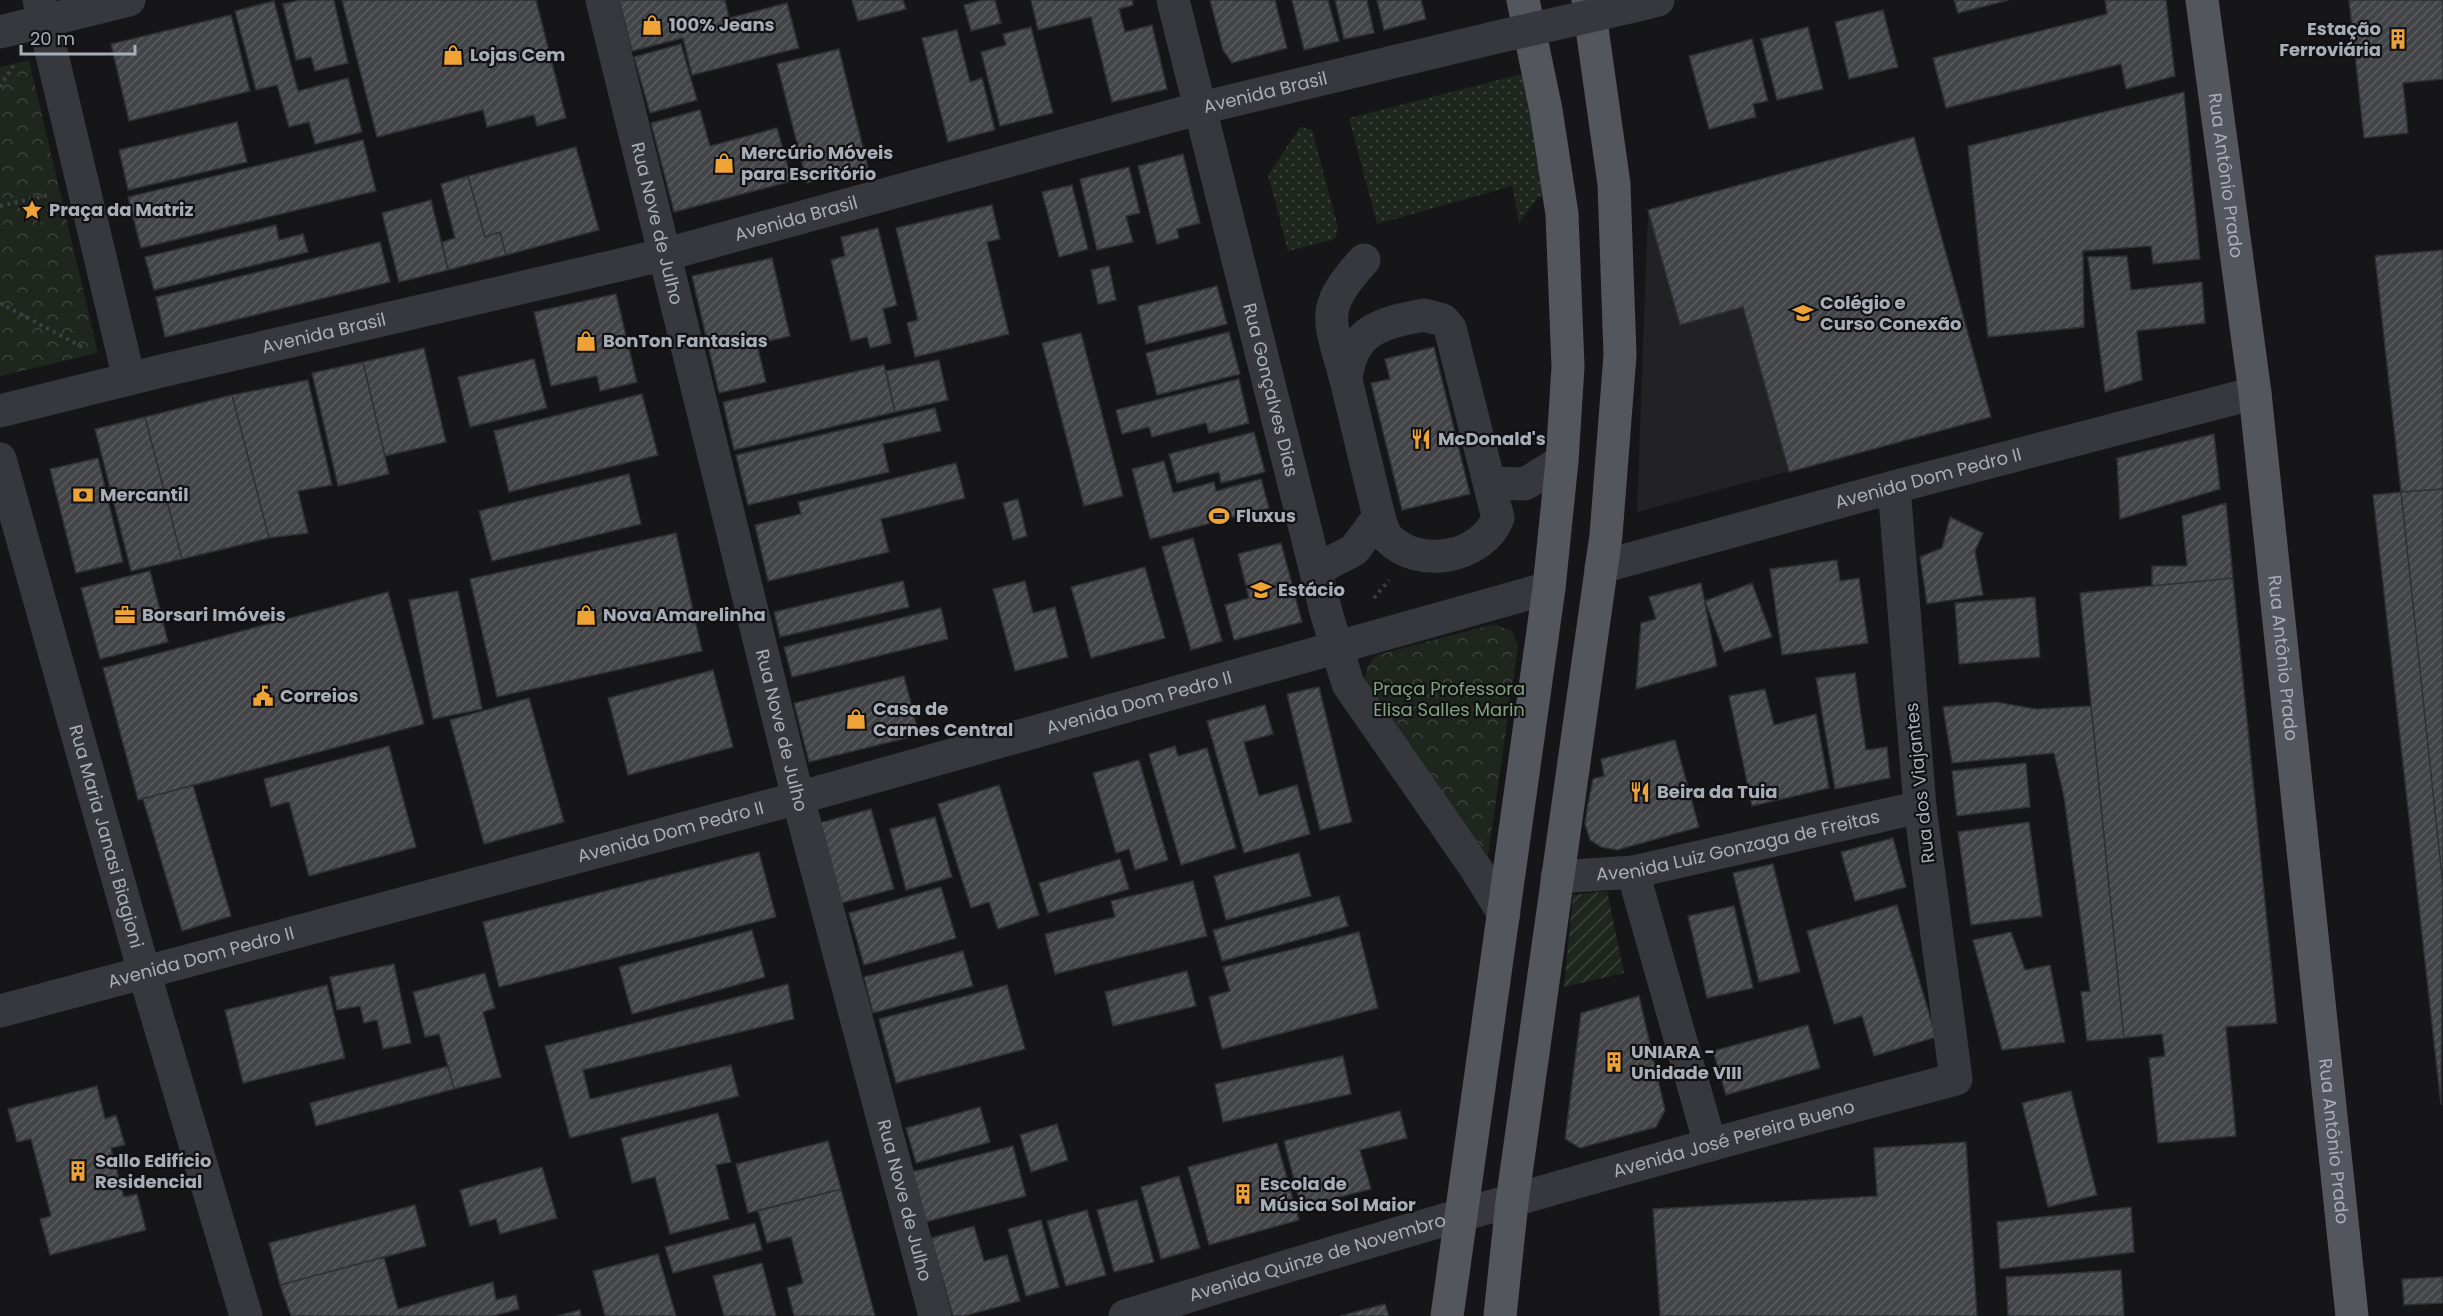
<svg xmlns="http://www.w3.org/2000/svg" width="2443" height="1316" font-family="Poppins,sans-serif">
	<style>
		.built { fill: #222225 }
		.grass { fill: url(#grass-dots) }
		.park { fill: url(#park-crowns) }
		.garden { fill: url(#garden-furrows) }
		.building { fill: url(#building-hatch); stroke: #303034; stroke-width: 1.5 }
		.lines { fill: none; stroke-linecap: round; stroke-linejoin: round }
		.path { stroke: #3d3f44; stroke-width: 4; stroke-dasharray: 3 4.5; stroke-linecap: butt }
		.minor { stroke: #37383d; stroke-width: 33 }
		.major { stroke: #53565c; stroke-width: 33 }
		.minor-bridge { stroke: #37383d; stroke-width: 33 }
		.labels { text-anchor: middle; stroke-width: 4.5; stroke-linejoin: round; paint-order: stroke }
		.poi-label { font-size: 18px; font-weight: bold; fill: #a8aeb8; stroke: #111113; text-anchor: start }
		.street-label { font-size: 18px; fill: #a8aeb8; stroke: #111113 }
		.park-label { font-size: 18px; fill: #80a27f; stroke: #111113 }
	</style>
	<defs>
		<pattern id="grass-dots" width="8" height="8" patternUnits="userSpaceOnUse" patternTransform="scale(1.5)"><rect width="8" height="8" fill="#1e261e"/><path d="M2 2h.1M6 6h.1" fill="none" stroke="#3c433d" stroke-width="1.8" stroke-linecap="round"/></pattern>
		<pattern id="park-crowns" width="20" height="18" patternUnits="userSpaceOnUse" patternTransform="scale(1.5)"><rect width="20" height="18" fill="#1e261e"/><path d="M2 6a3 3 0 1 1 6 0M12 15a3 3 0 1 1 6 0" fill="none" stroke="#3c433d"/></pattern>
		<pattern id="garden-furrows" width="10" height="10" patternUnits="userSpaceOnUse" patternTransform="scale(1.5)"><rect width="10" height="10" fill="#1e261e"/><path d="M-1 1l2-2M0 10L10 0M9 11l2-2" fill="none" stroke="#3c433d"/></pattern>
		<pattern id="building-hatch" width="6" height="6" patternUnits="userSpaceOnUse" patternTransform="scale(1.5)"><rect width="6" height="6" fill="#424448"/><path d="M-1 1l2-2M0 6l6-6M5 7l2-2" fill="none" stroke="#5a5c60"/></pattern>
	</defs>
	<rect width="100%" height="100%" fill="#161618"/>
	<path class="built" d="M1914,137L1991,417L1637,512L1648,210Z"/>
	<path class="grass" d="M1530,72L1551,201L1539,196L1519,223L1512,186L1377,224L1349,118Z
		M1300,127L1312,130L1338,227L1335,239L1288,251L1268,175Z"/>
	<path class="park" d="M29,60L98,353L0,376V67Z
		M1494,624L1512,631L1518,646L1488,856L1368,692C1362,678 1365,665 1377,655Z"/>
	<path class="garden" d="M1607,891L1624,973L1564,987L1573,895Z"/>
	<path class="building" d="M300,0H334L348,63L315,71L311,57L296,60L283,4Z
		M342,0H536L566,118L537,126L534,115L487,127L483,110L377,137Z
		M619,0H725L729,18L787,3L799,48L692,75L683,38L632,51Z
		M852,0H903L906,9L858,21Z
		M983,0H995L1001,23L971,31L964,5Z
		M1031,0H1132L1133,5L1119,9L1125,32L1152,25L1167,89L1112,102L1091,17L1038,30Z
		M1210,0H1275L1287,48L1232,63L1223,50Z
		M1292,0H1328L1339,41L1304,50Z
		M1335,0H1367L1374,33L1344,39Z
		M1377,0H1421L1426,19L1384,30Z
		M1954,0H2009L1958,13Z
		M2105,0H2166L2175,76L2126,89L2121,64L1946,108L1933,58L2107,14Z
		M2349,0H2443V79L2403,83L2408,133L2364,138Z
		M274,1L298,91L348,78L362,132L315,144L309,122L289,127L277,85L256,90L235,11Z
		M1883,10L1898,67L1849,79L1835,22Z
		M231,15L250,91L129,121L111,44Z
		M1031,27L1053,113L1000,126L981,52L1006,45L1003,34Z
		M1808,27L1823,89L1777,100L1761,39Z
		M957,30L970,82L982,78L995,130L948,142L922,38Z
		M1752,39L1768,101L1753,104L1756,117L1709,129L1689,56Z
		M681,44L697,100L650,113L634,57Z
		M839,49L868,168L807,183L777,64Z
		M2184,92L2200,259L2153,264L2151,246L2083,251L2084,327L1988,337L1968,146Z
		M700,110L710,146L777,128L792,181L674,212L651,123Z
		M237,122L247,162L128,190L119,150Z
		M1914,137L1991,417L1789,472L1743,307L1680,325L1648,210Z
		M363,140L376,191L141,248L128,197Z
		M576,147L599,230L506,255L500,232L485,237L468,176Z
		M1183,154L1200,223L1177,229L1179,238L1157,244L1138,166Z
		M1129,167L1140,213L1126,216L1133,242L1097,250L1080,179Z
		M468,176L485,237L500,232L506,255L448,270L442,242L455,238L441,184Z
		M1072,185L1088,249L1059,257L1042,192Z
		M431,200L448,270L399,282L382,213Z
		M992,205L1000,239L987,242L1009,334L915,357L907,323L918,320L896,228Z
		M276,225L279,240L303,234L308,252L154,290L145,257Z
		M878,228L897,305L883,309L891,343L870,348L867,337L851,341L831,260L845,256L841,237Z
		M380,242L390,282L165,337L156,297Z
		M2443,250V489L2401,492L2375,256Z
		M2127,256L2131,290L2202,282L2205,323L2137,331L2142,380L2105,392L2088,257Z
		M772,258L790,336L757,344L766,382L719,393L692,276Z
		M1109,266L1116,300L1098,304L1091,270Z
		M1217,286L1227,324L1146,344L1138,306Z
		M616,294L637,382L600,391L597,376L551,386L534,312Z
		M1229,332L1240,374L1157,395L1146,353Z
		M1081,333L1123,496L1084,506L1042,343Z
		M1434,347L1470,494L1402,510L1371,383L1390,379L1385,359Z
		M424,348L446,442L385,456L363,362Z
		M534,359L547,408L470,427L458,377Z
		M939,360L948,400L895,412L886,371Z
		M363,362L389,474L338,486L312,373Z
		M884,365L895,412L734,450L723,402Z
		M1239,379L1249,423L1209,433L1206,423L1152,437L1149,427L1122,434L1116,410Z
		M308,380L332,485L298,491L308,533L269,538L232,395Z
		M642,394L658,455L509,492L494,431Z
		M232,395L269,538L182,559L145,417Z
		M935,408L941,431L883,444L889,472L748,505L736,455Z
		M145,417L182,559L131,571L95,429Z
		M1254,432L1265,472L1221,483L1219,472L1177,483L1169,454Z
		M2214,434L2220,489L2120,519L2117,458Z
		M98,458L123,562L76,573L50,469Z
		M1164,461L1173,493L1214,482L1216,491L1261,479L1269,508L1150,539L1132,469Z
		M956,463L965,498L881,519L889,552L768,581L755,525L801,514L798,502Z
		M629,474L641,524L492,561L479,511Z
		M2443,489V886L2401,492Z
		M2401,492L2443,886L2441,1105L2373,495Z
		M1018,499L1027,536L1013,540L1003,503Z
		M2226,503L2233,578L2152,586V566H2187L2182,516Z
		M1950,517L1983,533L1975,551L1983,595L1927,604L1920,557L1942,548Z
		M676,533L702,651L497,697L470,579Z
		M1193,538L1222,641L1191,650L1162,547Z
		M1281,543L1302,622L1234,640L1225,605L1249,598L1238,554Z
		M1837,560L1840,581L1859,578L1868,643L1782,655L1770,569Z
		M1145,567L1165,638L1091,658L1071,587Z
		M150,571L168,642L100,659L81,588Z
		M2233,578L2277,1023L2226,1027L2236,1136L2158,1143L2149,1058L2165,1056L2162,1034L2124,1038L2080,593Z
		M903,581L909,607L780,637L774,612Z
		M1025,581L1033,613L1055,607L1068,657L1015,671L993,589Z
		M1701,583L1717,666L1636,689L1641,623L1656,619L1649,597Z
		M1752,583L1772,637L1724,652L1705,601Z
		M458,591L482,709L433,719L409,600Z
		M388,592L424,724L138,800L103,668Z
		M2035,597L2040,657L1959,664L1955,603Z
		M941,608L948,639L792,677L784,647Z
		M713,670L733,747L628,775L608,698Z
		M1855,673L1866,750L1887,747L1890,778L1835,789L1816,678Z
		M904,676L919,735L809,762L794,703Z
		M1319,687L1352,822L1320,830L1287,694Z
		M1765,689L1774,725L1816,714L1829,788L1752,806L1729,696Z
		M529,698L564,822L484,844L450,720Z
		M1996,702L2036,709L2091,706L2124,1038L2087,1041L2081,992L2090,991L2064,797L2054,753L1952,763L1943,707Z
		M1265,705L1273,734L1244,742L1259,796L1297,785L1310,834L1244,853L1207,721Z
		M1675,740L1699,827L1617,850L1601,847L1590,840L1585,824L1588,804L1593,779L1604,776L1601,759Z
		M389,746L416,847L309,876L289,802L271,807L264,779Z
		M1175,746L1178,756L1207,748L1236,848L1181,865L1149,754Z
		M1139,760L1168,860L1135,870L1129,849L1116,853L1093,773Z
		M2026,763L2030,807L1957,816L1952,771Z
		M193,785L231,916L182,931L143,799Z
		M999,785L1039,915L998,929L989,902L971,908L938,804Z
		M871,809L894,889L841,903L819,823Z
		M935,817L952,877L906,890L890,829Z
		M2029,822L2042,916L1971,925L1958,832Z
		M1893,838L1906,887L1855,901L1841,852Z
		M759,852L776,917L499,987L483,922Z
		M1299,853L1311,896L1226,920L1214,876Z
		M1120,859L1129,889L1048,913L1039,883Z
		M1773,864L1800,972L1759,982L1733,873Z
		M1193,881L1207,936L1055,974L1045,934L1115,917L1111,901Z
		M941,887L956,938L864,965L849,913Z
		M1339,896L1348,926L1222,961L1213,930Z
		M1897,905L1936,1037L1874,1056L1862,1016L1834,1024L1807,931Z
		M1734,906L1753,988L1707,998L1688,916Z
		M752,930L765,977L632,1014L619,967Z
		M1359,932L1378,1008L1222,1049L1209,997L1230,991L1223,967Z
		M2011,932L2025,970L2050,965L2065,1042L2002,1050L1973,940Z
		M963,951L973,986L873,1013L864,977Z
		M394,964L411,1043L383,1049L377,1020L364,1023L360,1006L337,1010L330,977Z
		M1187,971L1196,1006L1113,1026L1105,992Z
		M485,973L495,1008L483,1012L501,1077L454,1089L439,1034L425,1037L413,992Z
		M788,984L794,1019L583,1070L590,1099L731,1065L739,1096L570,1138L545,1046Z
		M327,985L345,1058L243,1083L225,1010Z
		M1007,985L1025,1049L896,1083L879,1019Z
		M1639,996L1665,1110L1656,1127L1580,1148L1565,1139L1581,1013Z
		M1808,1025L1820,1068L1726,1095L1713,1051Z
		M1343,1056L1351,1094L1223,1122L1215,1084Z
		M448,1066L454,1089L316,1126L310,1103Z
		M97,1086L105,1119L116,1115L125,1145L111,1148L124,1197L137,1194L146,1230L50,1255L40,1219L51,1216L31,1139L17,1142L8,1109Z
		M2071,1091L2097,1195L2048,1207L2022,1103Z
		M980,1107L990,1142L916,1163L906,1128Z
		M1400,1111L1407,1138L1360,1150L1371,1189L1301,1207L1284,1141Z
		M718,1113L731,1162L716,1165L729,1219L670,1234L655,1177L632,1183L621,1138Z
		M1057,1124L1068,1160L1031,1172L1020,1135Z
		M828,1141L841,1189L748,1213L736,1164Z
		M1966,1142L1977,1316H1660L1653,1209L1877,1196L1874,1148Z
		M1277,1143L1299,1220L1209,1245L1188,1167Z
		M1013,1146L1026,1196L925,1222L912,1172Z
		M542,1167L557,1218L500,1234L496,1219L470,1226L460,1190Z
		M1179,1176L1200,1248L1161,1259L1141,1187Z
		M841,1189L875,1316H794L787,1288L803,1283L791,1237L767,1243L758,1211Z
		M1137,1200L1154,1262L1114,1272L1097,1210Z
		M415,1205L426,1246L280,1285L269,1243Z
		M2131,1207L2134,1252L2000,1269L1997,1222Z
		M1087,1210L1106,1275L1066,1286L1047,1221Z
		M1041,1220L1059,1287L1026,1296L1008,1229Z
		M755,1223L762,1250L673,1273L665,1247Z
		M974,1226L984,1261L1007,1255L1020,1301L964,1316H953L931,1238Z
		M658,1254L676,1316H605L593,1271Z
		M384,1257L398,1309L493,1282L496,1300L516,1295L519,1309L493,1316H291L280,1285Z
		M762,1263L776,1316H724L713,1276Z
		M2121,1270L2124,1316H2008L2006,1277Z
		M2443,1277V1303L2404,1305L2402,1279Z
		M1385,1304L1389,1316H1340Z
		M580,1310L581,1316H557Z"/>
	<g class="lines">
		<path class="path" d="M0,87L13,66
			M0,206L49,195
			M0,303L84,348
			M1374,598L1389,580"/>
		<g class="minor">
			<path d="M39,0L129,379"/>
			<path id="s1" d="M602,0L798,798L935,1316"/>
			<path id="s2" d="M1173,0L1326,612L1348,684L1475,867L1504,914"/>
			<path d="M1630,7L1658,0"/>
			<path d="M0,32L129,0"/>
			<path d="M1424,315L1443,320L1450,328L1498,518C1482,558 1419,570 1388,538C1383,533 1382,524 1379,517L1346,380C1351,329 1382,323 1424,315Z"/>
			<path d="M1346,380C1330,319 1318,310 1364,260"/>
			<path id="s3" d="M0,411L157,372L667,254L1201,108L1493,38"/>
			<path id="s4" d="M0,459L144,972L246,1316"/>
			<path d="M1491,483L1525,484L1562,461"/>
			<path id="s5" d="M1601,567L1894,487L2255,393"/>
			<path d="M1316,570L1354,550L1379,517"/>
			<path d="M1633,872L1710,1144"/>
			<path id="s6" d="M1557,877L1633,872L1920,807"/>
			<path id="s7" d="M0,1011L798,798L1549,588"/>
			<path id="s8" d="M1125,1316C1400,1230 1678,1152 1956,1079L1920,807L1894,487"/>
		</g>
		<g class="major">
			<path id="s9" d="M2202,0L2255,393L2352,1316"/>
			<path d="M1447,1316L1549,588L1562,461L1568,367L1562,214L1546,110L1523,0"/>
			<path d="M1500,1316L1512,1202L1606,535L1620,355L1614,184L1588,0"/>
		</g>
		<path class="minor-bridge" d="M1493,38L1630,7"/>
	</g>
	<defs>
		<g id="shop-bare" transform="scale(1.62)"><path d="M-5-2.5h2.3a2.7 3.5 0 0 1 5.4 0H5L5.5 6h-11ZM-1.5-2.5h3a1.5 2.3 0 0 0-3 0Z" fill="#efa337" stroke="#111113" stroke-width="2.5" paint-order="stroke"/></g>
		<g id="building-bare" transform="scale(1.62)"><path d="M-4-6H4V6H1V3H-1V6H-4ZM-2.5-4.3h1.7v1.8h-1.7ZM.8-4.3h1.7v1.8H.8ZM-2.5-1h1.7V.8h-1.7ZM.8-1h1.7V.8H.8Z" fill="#efa337" stroke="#111113" stroke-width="2.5" paint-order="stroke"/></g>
		<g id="sight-bare" transform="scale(1.62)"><path d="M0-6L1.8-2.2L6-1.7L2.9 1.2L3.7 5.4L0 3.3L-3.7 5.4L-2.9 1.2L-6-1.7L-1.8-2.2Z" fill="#efa337" stroke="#111113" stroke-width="2.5" paint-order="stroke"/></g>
		<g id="school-bare" transform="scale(1.62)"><path d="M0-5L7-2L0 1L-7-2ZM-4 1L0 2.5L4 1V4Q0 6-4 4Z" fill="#efa337" stroke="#111113" stroke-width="2.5" paint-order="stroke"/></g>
		<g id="restaurant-bare" transform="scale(1.62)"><path d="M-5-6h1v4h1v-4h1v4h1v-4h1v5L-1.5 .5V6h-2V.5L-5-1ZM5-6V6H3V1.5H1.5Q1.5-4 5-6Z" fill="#efa337" stroke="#111113" stroke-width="2.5" paint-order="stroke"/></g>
		<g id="bank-bare" transform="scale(1.62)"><path d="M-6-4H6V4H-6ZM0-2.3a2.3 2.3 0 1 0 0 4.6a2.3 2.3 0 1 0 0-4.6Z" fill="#efa337" stroke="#111113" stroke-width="2.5" paint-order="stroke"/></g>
		<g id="stadium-bare" transform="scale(1.62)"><path d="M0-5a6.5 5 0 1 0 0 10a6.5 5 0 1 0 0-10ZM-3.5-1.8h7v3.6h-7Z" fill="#efa337" stroke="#111113" stroke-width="2.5" paint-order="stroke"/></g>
		<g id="university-bare" transform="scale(1.62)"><path d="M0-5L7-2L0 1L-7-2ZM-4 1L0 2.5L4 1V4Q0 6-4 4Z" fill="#efa337" stroke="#111113" stroke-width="2.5" paint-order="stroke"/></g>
		<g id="office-bare" transform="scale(1.62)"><path d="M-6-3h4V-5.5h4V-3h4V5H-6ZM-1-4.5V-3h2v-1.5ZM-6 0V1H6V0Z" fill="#efa337" stroke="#111113" stroke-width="2.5" paint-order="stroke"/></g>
		<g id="civic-bare" transform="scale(1.62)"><path d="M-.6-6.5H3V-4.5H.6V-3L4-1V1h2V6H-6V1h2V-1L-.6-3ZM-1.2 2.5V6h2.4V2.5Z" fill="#efa337" stroke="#111113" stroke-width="2.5" paint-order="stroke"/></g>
	</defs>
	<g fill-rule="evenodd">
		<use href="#shop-bare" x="652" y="25"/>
		<use href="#building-bare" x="2398" y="39"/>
		<use href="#shop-bare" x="453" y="55"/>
		<use href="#shop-bare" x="724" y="163"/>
		<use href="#sight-bare" x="32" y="210"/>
		<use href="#school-bare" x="1803" y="313"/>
		<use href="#shop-bare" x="586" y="341"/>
		<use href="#restaurant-bare" x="1421" y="439"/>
		<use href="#bank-bare" x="83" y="495"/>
		<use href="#stadium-bare" x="1219" y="516"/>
		<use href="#university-bare" x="1261" y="590"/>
		<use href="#office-bare" x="125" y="615"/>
		<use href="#shop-bare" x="586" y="615"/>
		<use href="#civic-bare" x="263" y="696"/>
		<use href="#shop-bare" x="856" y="719"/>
		<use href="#restaurant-bare" x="1640" y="792"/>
		<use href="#building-bare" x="1614" y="1062"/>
		<use href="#building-bare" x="78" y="1171"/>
		<use href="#building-bare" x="1243" y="1194"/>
	</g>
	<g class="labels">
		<g class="poi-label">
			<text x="669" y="31">100% Jeans</text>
			<text x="2381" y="35" text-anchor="end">Estação<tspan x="2381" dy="21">Ferroviária</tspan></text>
			<text x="470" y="61">Lojas Cem</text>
			<text x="741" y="159">Mercúrio Móveis<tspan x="741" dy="21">para Escritório</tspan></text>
			<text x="49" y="216">Praça da Matriz</text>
			<text x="1820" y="309">Colégio e<tspan x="1820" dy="21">Curso Conexão</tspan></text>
			<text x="603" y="347">BonTon Fantasias</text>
			<text x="1438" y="445">McDonald's</text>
			<text x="100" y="501">Mercantil</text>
			<text x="1236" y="522">Fluxus</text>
			<text x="1278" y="596">Estácio</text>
			<text x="142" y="621">Borsari Imóveis</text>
			<text x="603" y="621">Nova Amarelinha</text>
			<text x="280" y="702">Correios</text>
			<text x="873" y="715">Casa de<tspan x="873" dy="21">Carnes Central</tspan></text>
			<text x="1657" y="798">Beira da Tuia</text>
			<text x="1631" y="1058">UNIARA -<tspan x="1631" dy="21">Unidade VIII</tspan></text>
			<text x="95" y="1167">Sallo Edifício<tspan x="95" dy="21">Residencial</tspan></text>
			<text x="1260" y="1190">Escola de<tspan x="1260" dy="21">Música Sol Maior</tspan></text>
		</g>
		<g class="street-label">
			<text dy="6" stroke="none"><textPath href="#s3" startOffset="1305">Avenida Brasil</textPath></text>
			<text dy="6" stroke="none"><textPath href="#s9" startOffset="177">Rua Antônio Prado</textPath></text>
			<text dy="6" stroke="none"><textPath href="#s3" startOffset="819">Avenida Brasil</textPath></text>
			<text dy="6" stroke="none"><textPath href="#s1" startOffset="230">Rua Nove de Julho</textPath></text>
			<text dy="6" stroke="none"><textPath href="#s3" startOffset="333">Avenida Brasil</textPath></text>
			<text dy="6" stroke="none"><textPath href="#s2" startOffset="402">Rua Gonçalves Dias</textPath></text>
			<text dy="6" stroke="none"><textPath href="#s5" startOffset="339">Avenida Dom Pedro II</textPath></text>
			<text dy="6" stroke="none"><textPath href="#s9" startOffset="663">Rua Antônio Prado</textPath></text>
			<text dy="6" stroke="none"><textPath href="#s7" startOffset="1180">Avenida Dom Pedro II</textPath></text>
			<text dy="6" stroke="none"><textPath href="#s1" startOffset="752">Rua Nove de Julho</textPath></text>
			<text transform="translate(1920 783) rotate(-96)" y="6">Rua dos Viajantes</text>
			<text dy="6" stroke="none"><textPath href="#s7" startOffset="694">Avenida Dom Pedro II</textPath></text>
			<text dy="6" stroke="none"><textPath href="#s4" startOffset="392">Rua Maria Janasi Biagioni</textPath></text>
			<text dy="6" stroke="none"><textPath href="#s6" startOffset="184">Avenida Luiz Gonzaga de Freitas</textPath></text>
			<text dy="6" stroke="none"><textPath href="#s7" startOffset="208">Avenida Dom Pedro II</textPath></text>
			<text dy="6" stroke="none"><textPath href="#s8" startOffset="634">Avenida José Pereira Bueno</textPath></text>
			<text dy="6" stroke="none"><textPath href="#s9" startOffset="1149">Rua Antônio Prado</textPath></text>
			<text dy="6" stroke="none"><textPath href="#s1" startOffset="1238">Rua Nove de Julho</textPath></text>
			<text dy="6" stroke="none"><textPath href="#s8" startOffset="201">Avenida Quinze de Novembro</textPath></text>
		</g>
		<g class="park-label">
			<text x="1449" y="695">Praça Professora<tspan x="1449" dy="21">Elisa Salles Marin</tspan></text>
		</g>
	</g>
	<path d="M21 45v9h114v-9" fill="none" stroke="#a8aeb8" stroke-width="3"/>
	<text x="30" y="45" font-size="18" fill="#a8aeb8" stroke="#111113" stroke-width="4.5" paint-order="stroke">20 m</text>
</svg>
